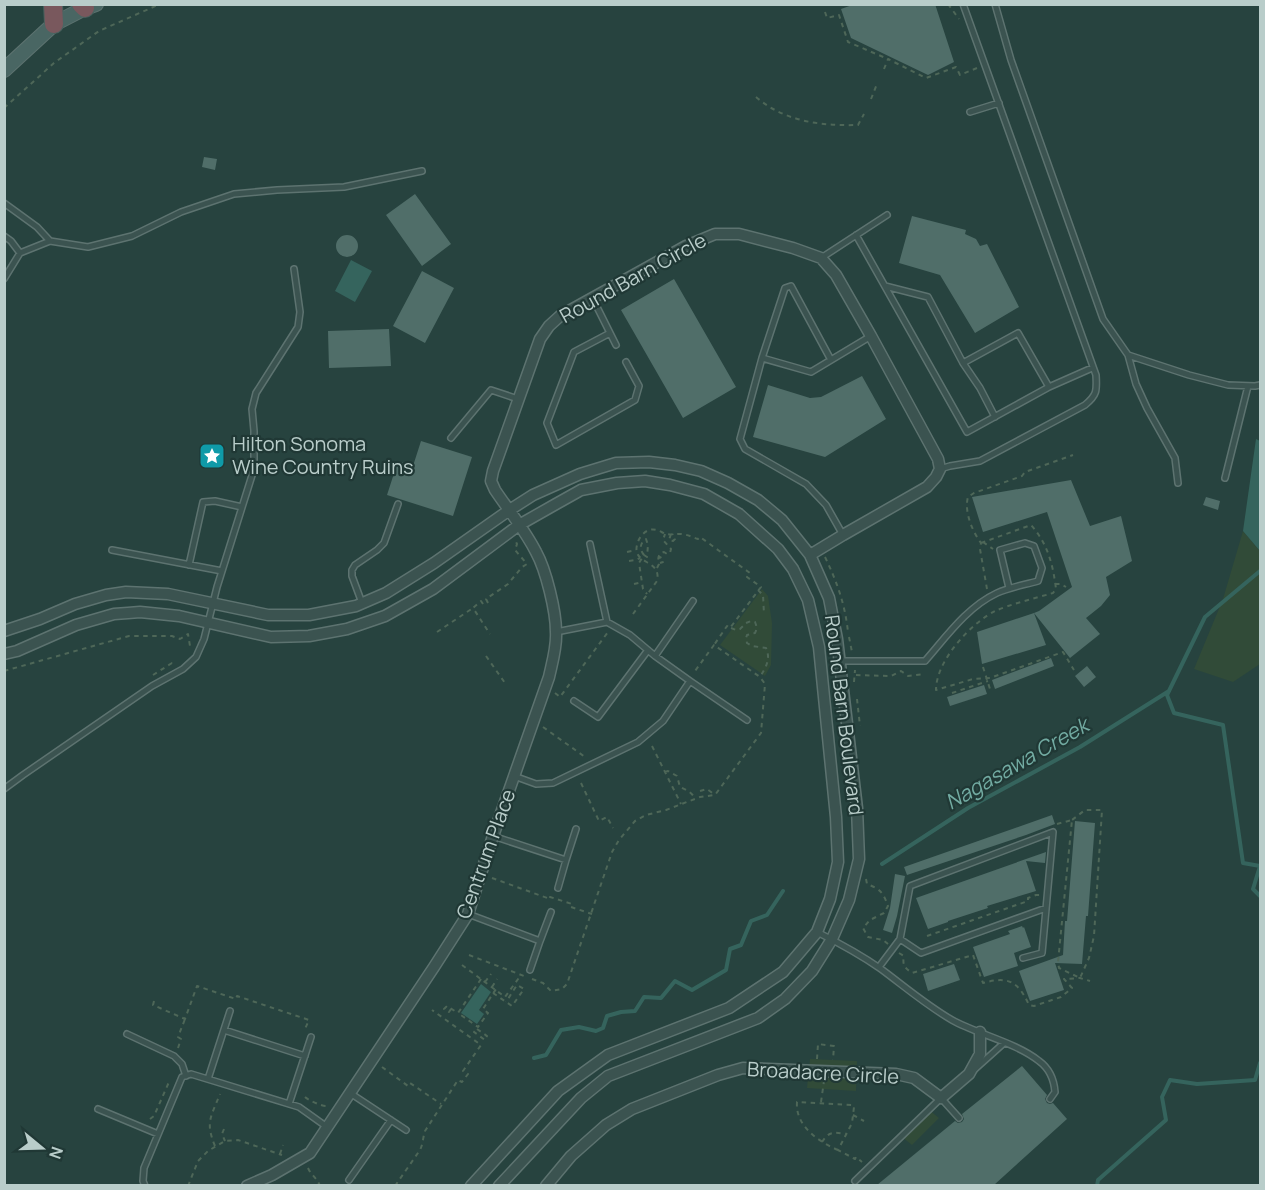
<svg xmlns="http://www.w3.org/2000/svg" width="1265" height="1190" font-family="Manrope,sans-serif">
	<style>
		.green { fill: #314b38 }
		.water { fill: #35645d }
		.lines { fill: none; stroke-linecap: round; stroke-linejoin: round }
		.stream { stroke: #35645d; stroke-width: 4 }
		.building { fill: #506e69 }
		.lane-casing { stroke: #5d7370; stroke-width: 8 }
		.street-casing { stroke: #5d7370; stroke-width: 13 }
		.secondary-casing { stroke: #5d7370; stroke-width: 16 }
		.highway-casing { stroke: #49605d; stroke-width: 20 }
		.path { stroke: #4e6758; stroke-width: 2; stroke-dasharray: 4.5 4.5; stroke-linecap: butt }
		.lane { stroke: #3b5350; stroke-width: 5 }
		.street { stroke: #3b5350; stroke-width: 10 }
		.secondary { stroke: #496663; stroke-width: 14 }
		.highway { stroke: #79585d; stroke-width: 18 }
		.labels { text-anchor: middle; stroke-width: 4.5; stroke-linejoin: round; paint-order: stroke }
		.street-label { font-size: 20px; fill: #b9cdca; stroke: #203835 }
		.poi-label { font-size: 20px; fill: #b9cdca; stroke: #203835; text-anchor: start }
		.water-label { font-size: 21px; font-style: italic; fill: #72aba2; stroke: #203835 }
	</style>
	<rect width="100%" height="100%" fill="#27433f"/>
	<path class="green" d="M1243,531L1260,551V664L1233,682L1194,669L1223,599Z
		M762,589L768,596L772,623L771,665L765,676L720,645Z
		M810,1059L857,1061L856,1091L807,1088Z
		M928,1109L939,1118L912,1145L902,1137Z"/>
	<path class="water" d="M351,260L372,271L355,302L335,291Z
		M1256,439L1260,441V551L1243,531Z
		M481,984L491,992L479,1010L484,1014L477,1024L461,1013Z"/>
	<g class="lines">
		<path class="stream" d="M1260,571L1205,617L1167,695L1174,713L1223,725L1243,863L1260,866L1253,889L1260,896
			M882,864L968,808L1080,747L1169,691
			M534,1058L546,1055L561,1030L579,1027L596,1031L603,1028L607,1016L621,1012L635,1011L644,997L661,998L675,981L692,990L726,970L730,949L741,945L751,921L767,915L783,891
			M1097,1186L1098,1180L1166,1120L1162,1097L1170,1080L1197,1084L1255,1080L1260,1063"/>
	</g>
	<path class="building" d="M855,4H935L954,62L928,75L851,38L841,9Z
		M204,157L217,159L215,170L202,167Z
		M415,194L451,244L422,266L386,215Z
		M912,216L966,230L965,234L976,239L980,246L987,244L1019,307L975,333L940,275L899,263Z
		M336 246a11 11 0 1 1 22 0a11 11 0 1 1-22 0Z
		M422,271L454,288L425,343L393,326Z
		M674,279L736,387L683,418L621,310Z
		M389,329L391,366L329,368L328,331Z
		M862,376L886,419L825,457L753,437L768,385L810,398L821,397Z
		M421,441L472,457L453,516L387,495L398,461L413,466Z
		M1071,480L1090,526L1121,516L1132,561L1106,577L1110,595L1101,606L1086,618L1100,634L1070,658L1034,613L1039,611L1072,587L1047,512L983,532L972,497Z
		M1206,497L1220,501L1218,510L1203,505Z
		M1034,613L1046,645L982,664L977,632Z
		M1051,658L1054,666L995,689L992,680Z
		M1087,666L1096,677L1084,687L1075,676Z
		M984,685L987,694L950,706L947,697Z
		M1052,815L1055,824L1026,835L907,875L904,867Z
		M1075,821L1095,823L1088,916H1086L1082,964L1055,963L1064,990L1030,1001L1019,971L1063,955L1065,921H1067Z
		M1046,852L1045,863L1026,861L1036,891L987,906L988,908L948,921V922L928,929L916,898Z
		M895,874L905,876L897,916L892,933L883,930L890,908Z
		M1022,926L1023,928L1024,927L1031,947L1014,953L1018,966L984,977L973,947L1010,934L1008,931Z
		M954,964L960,980L928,991L923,974Z
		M1022,1066L1047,1095L1045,1099L1047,1103L1050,1104L1053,1103L1067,1119L994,1185H877L955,1121L958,1123L962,1122L964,1119L962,1114Z"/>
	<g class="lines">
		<g class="lane-casing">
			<path id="lane" d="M995,4L1011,60L1103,319L1128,355L1189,375L1228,385L1255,386L1260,385
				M970,112L999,103
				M4,203L37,227L50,241L88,247L132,236L181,212L234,194L277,190L344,187L422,171
				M856,235L967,432L1049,387L1092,368
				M4,236L11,241L20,253
				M821,258L887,215
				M4,279L20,253L50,241
				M885,286L928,297L963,363L1018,333L1049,387
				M592,297L610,333L574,352L547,423L556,445L635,400L639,386L626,362
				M610,333L616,345
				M1128,355L1136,384L1147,408L1175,458L1178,483
				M762,358L740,439L745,449L806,484L826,505L843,535
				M831,360L791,286L785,288L762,358L811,372L871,336
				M963,363L980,388L995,417
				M451,438L491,390L518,399
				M940,469L950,466L980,461L1085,405C1097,395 1097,391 1096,375L963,4
				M1225,478L1248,386
				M590,544L607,622
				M112,550L222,571
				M189,565L203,502L215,501L242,507
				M362,603L352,576V570L355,565L377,550L384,543L398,504
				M655,656L693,601
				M840,661H925C946,637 967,607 997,593C1010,587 1024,585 1038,581L1042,568L1034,546L1025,543L1000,550L1009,588
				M690,681L747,720
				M574,701L598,717L648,650
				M514,776L536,784L553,783L638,742L663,721L690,681L655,656L630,635L607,622L556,632
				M4,789L23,775L152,686L183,669L196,657L204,639L217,587L254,469V431L252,409L256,393L298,327L300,312L294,269
				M493,836L566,860L558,888
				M566,860L576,829
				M468,914L540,941L530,970
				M817,932C839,943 861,955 881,969C904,986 926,1005 952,1020C977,1034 1017,1043 1039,1061C1050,1069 1054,1079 1055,1092L1050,1099
				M900,939L921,953L1046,908
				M540,941L551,912
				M879,967L900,939L910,886L1053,832L1042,953L1023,958
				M224,1030L305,1056
				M127,1034L174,1056L182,1064L186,1076
				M975,1069L1004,1043
				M208,1079L230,1011
				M350,1093L406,1130
				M289,1104L311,1037
				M98,1109L158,1134
				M349,1180L391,1120
				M855,1181L941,1098L959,1118
				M145,1186L143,1181L144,1168L182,1077L191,1074L299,1107L327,1127"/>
		</g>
		<g class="street-casing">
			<path id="street" d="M4,631L40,619L75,604L106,595L126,592L168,594L268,615H309L356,606L386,593L434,563L508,511L533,495L580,474L616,463L649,462L675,465L701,471L728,483L758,500L782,520L810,555L829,598L837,639L857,808L859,859L849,900L832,939L812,971L785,999L758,1018L608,1076L581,1098L499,1186
				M4,654L17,651L76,625L114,614L128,613L140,612L179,616L271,637L309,636L347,629L385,616L433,589L519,525L556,504L581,490L617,483L645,481L670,485L704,494L739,514L778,549L793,569L808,600L819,647L836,817L838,862L830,899L817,932L783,972L729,1008L608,1055L558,1091L471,1186
				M247,1186L272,1175L310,1153L434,967L468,914L493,836L549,677C552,663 557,647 556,632C556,611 546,570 536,552C525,530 509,511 495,490L491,481L493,471L540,339L549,326L560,316L686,246L715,234H739L793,248L821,258L836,275L871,336L938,459L940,469L936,477L927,487L843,535L810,555
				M546,1186L571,1156L606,1125L632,1109L718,1075L743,1068L896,1074L914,1078L941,1098L969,1074L980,1054V1032"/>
		</g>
		<g class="secondary-casing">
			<path id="secondary" d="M4,70L54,24L85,8L96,4"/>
		</g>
		<g class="highway-casing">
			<path id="highway" d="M53,4L54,24
				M81,4L85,8"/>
		</g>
		<path class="path" d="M948,4L959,19
			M825,12L827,18L839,15L848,42L888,59
			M884,69L888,59L926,78L956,67L960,75L977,68L976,67
			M756,97C785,122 822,126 858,125L864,114
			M871,99L877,84
			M4,108L54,63L99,31L160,4
			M671,534L669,540L673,541L675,539L673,534
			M983,542L993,549
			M981,543L1031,525C1048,544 1053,565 1056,589L1053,593C1036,598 1011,604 995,611C970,624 936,661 936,690L973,679L990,678L1063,652L1074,670
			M627,552L636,550
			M644,555C639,549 640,543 646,539L648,545L647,557L644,555L639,563L643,589L647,594
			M825,557C837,582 845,604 848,632
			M658,559L660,557L663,559V562L660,563
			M629,561L636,560L640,558
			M657,568L659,564C658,559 657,554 664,552L667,554L670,553L671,549L663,540L665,534
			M634,584L642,582
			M1055,584H1061L1066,587
			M987,589L980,549L981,543C972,531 964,511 968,497L974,493L1022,476L1025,472L1073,455
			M758,590L763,595L764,614
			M488,603L486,599L508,584L522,567L527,564L515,550L517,544L516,542
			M483,604L481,601L473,608L490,634
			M633,614L657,581C662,559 632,565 637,545C639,536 647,527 657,530C660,531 663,533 666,534C670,535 675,534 680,534C686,534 692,537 698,539L700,537L750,573L747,577L761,587L730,628L727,626L714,645
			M731,628L736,630L740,629L746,623L751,621L755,622C757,627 757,629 755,633L747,635L746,638L747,643L752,646L766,648C771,659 766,667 760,677
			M437,632L473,608
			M849,637L852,652
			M486,656L505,683
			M983,667L990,689
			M4,671L129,636H172L180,639L188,634L190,646
			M153,675L172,663L174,664
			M856,675L891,676L901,671L908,676L924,674
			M854,682L855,670
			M555,693L560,697L608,632
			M952,693L988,681
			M857,699L860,726
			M543,727L585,757
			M652,746L681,804
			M665,772L668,771L677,776L680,787C686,790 692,792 695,799
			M581,783L599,821L607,817L613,828
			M700,791L707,789L715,795
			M1057,824L1072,820L1058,962L1059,968L1080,978L1089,958L1094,936L1102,810H1085L1072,820
			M492,878L550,899V897L572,904L571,907L592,914
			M866,879L867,884C880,889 883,892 888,906L884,913L870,920L863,928L868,937L883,940L888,944
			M927,936L1028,901V898L1036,895H1041
			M899,953L904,956C902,965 905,968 912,973L973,955L983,983C1008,976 1018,981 1029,1005L1034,1006L1061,997L1072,988L1064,979L1080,978L1090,981
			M469,955L524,976
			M462,965L505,997L521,975
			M481,979L458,1013L478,1027L488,1013L483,1009L496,989
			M532,979L543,983L551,991L562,989L567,984L612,852L619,840L635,821L646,815L666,810L700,797L715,795L761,733L765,684L760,677L714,645L695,671
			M485,982L491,974
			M492,987L497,979
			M493,993L512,1006L524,989L517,985L506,1002
			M154,1001L153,1005L185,1019L197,986L236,999L237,996L309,1020L305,1029
			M451,1009L449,1012L444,1009L447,1006L458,1013
			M477,1029L487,1036L485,1040L474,1032L478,1027
			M178,1048L181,1039L178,1037L185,1019
			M817,1059L818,1044L834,1046L833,1060
			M382,1067L408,1086L410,1083L441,1104
			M305,1097C308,1100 321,1106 326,1106
			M821,1102L824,1081
			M853,1115L864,1121
			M150,1119L154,1116L169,1082
			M224,1129L222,1134L225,1141
			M822,1142C829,1131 834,1132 846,1134
			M215,1146C205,1122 211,1117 220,1094
			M838,1150C819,1142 795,1126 797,1102L853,1105L854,1107L852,1123L838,1150L855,1159L856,1157L862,1162
			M280,1154L283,1145
			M308,1168C311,1175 317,1178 320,1186
			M188,1186L198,1161L208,1151L225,1141L238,1140L282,1155
			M395,1186L420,1150C423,1144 423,1137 425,1131L458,1080L462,1082L468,1074L463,1071L481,1045L432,1010"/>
		<use href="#lane" class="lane"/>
		<use href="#street" class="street"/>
		<use href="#secondary" class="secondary"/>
		<use href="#highway" class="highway"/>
	</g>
	<defs>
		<g id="sight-square" transform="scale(1.35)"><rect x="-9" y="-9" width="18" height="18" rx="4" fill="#0f9aa8" stroke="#203835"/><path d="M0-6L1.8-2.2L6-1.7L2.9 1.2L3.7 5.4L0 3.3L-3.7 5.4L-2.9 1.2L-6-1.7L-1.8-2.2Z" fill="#fff"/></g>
	</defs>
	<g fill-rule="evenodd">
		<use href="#sight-square" x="212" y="456"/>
	</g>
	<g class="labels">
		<g class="street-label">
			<text transform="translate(633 278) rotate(-29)" y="7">Round Barn Circle</text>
			<text transform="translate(844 715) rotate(83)" y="7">Round Barn Boulevard</text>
			<text transform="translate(486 854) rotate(-70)" y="7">Centrum Place</text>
			<text transform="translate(823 1073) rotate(3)" y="7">Broadacre Circle</text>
		</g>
		<g class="poi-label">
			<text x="232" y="451">Hilton Sonoma<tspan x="232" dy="23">Wine Country Ruins</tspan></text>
		</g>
		<g class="water-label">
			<text transform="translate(1017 764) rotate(-30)" y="7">Nagasawa Creek</text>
		</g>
	</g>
	<rect width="1265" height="1190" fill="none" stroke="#b9cdca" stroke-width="12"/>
	<g transform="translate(42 1148) rotate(109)" stroke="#203835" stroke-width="4.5" paint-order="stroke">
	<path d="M0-4.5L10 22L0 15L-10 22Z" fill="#b9cdca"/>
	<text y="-9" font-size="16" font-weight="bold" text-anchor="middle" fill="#b9cdca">N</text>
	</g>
</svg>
